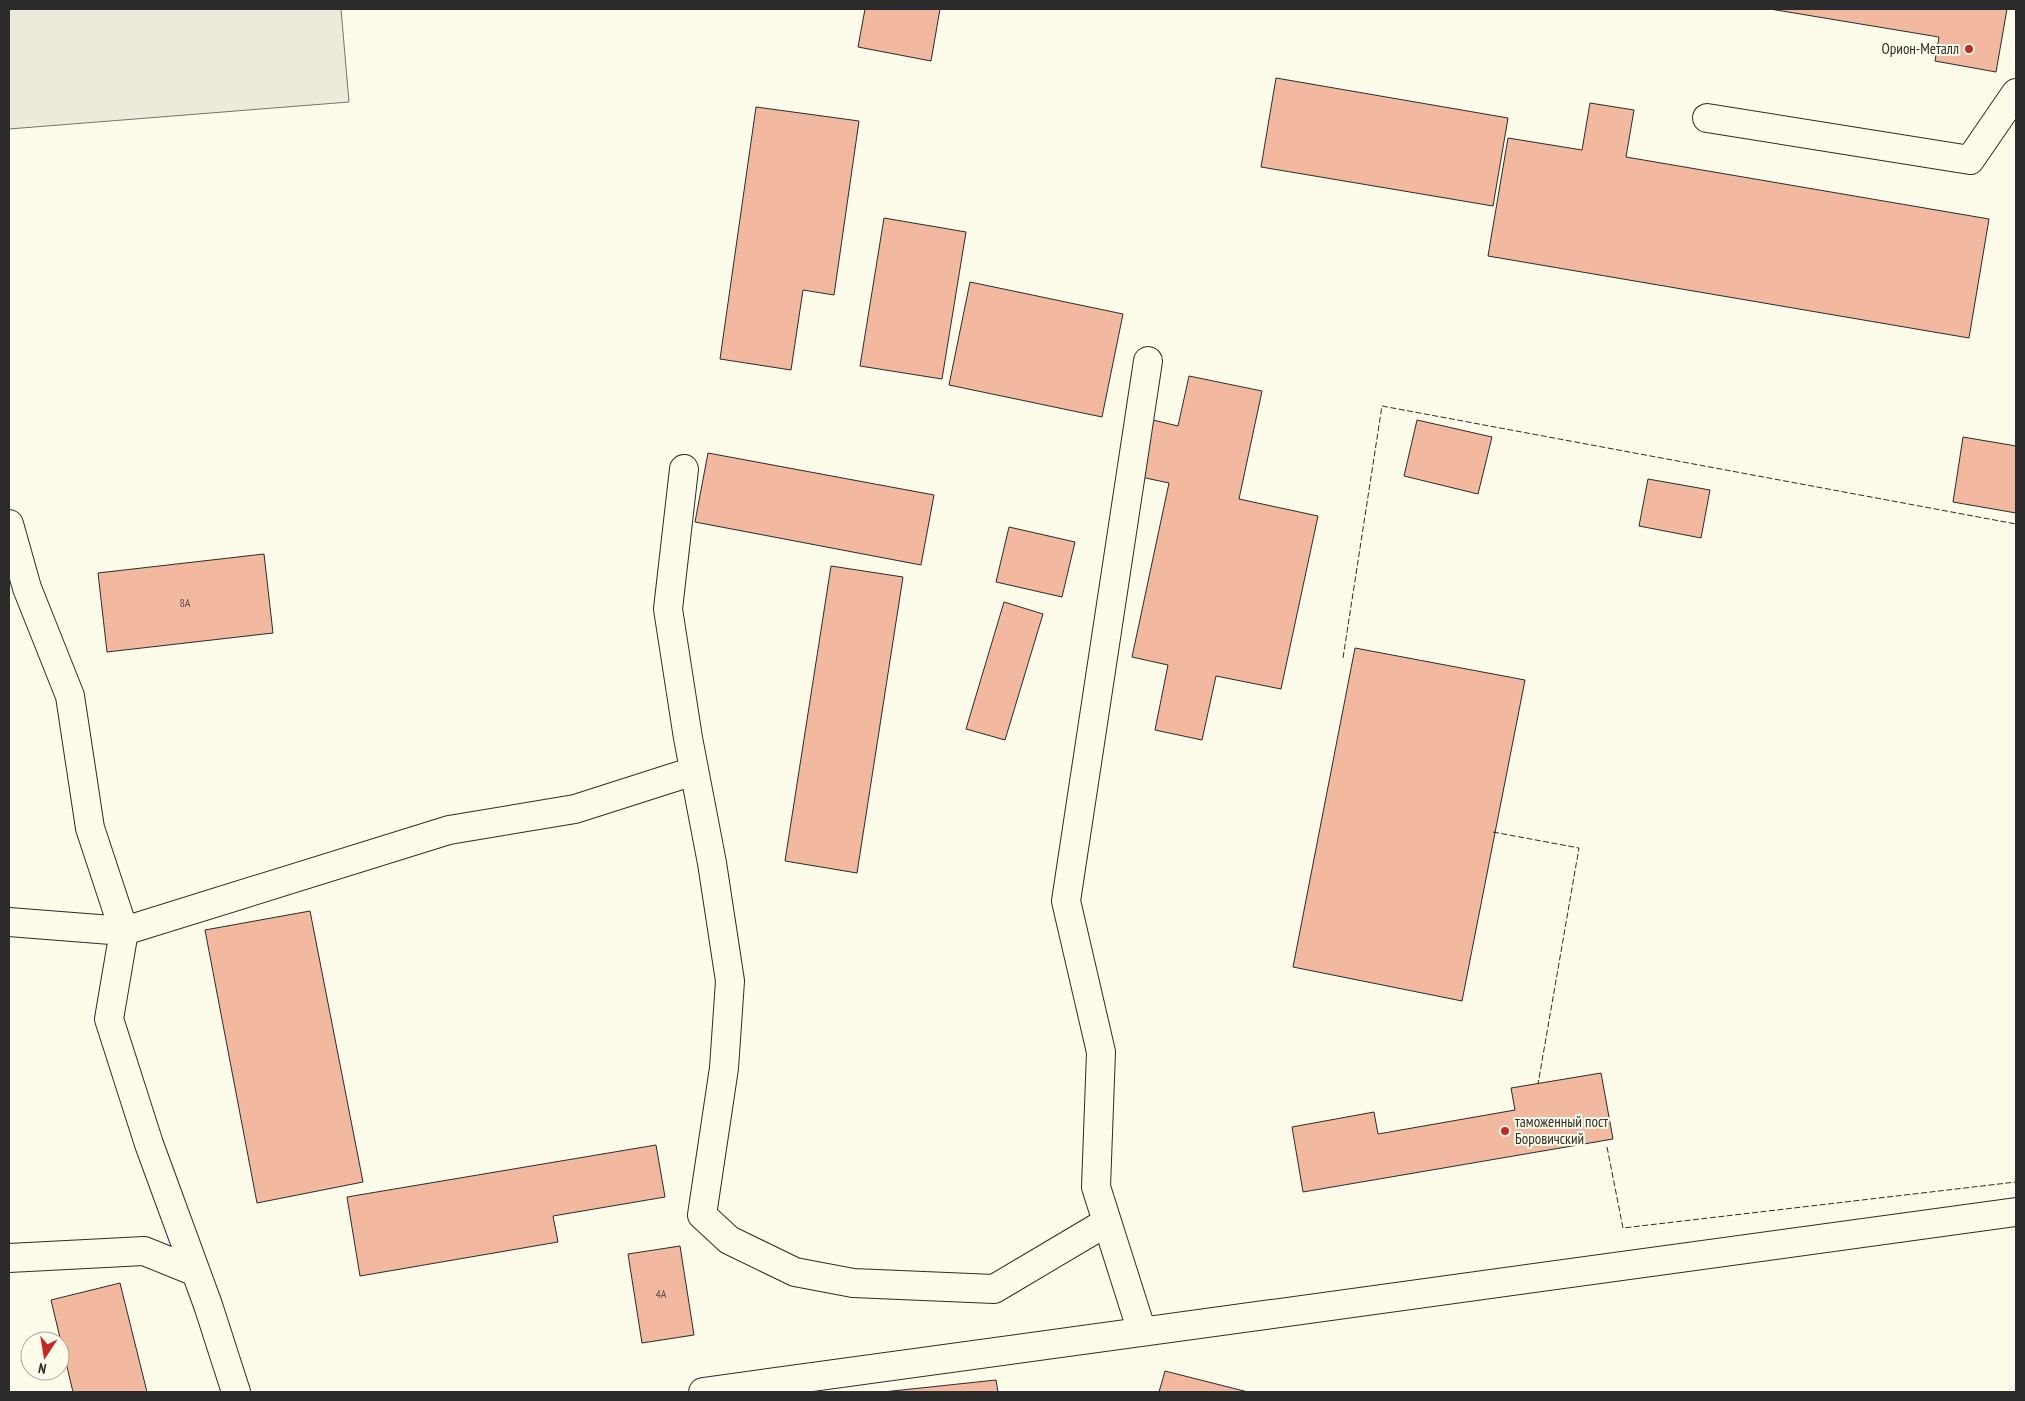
<svg xmlns="http://www.w3.org/2000/svg" width="2025" height="1401" font-family="'PT Sans Narrow',sans-serif">
	<style>
		.green { fill: #ecebdb; stroke: #74746e }
		.building { fill: #f2b8a0; stroke: #2b2b2b }
		.lines { fill: none; stroke-linecap: round; stroke-linejoin: round }
		.minor-casing { stroke: #2b2b2b; stroke-width: 30 }
		.minor { stroke: #fdfbea; stroke-width: 28 }
		.fence { stroke: #2b2b2b; stroke-width: 1; stroke-dasharray: 6 2.5; stroke-linecap: butt }
		.poi-dot { fill: #c62828; stroke: #fdfbea; stroke-width: 2 }
		.labels { text-anchor: middle; stroke-width: 4; stroke-linejoin: round; paint-order: stroke }
		.number-label { font-size: 12px; fill: #5d4e48 }
		.poi-label { font-size: 15px; fill: #2b2b2b; stroke: #fdfbea; text-anchor: end }
	</style>
	<rect width="100%" height="100%" fill="#fdfbea"/>
	<path class="green" d="M9,9H341L349,102L9,129Z"/>
	<path class="building" d="M865,9H940L931,61L858,47Z
		M1770,9H2007L1996,72L1935,61L1939,37Z
		M1276,78L1508,118L1493,206L1261,167Z
		M1590,103L1634,110L1626,157L1989,219L1969,338L1488,256L1508,138L1582,150Z
		M756,107L859,121L834,295L803,290L791,370L720,359Z
		M884,218L966,232L942,379L860,366Z
		M970,282L1123,314L1102,417L949,385Z
		M1189,376L1262,391L1239,499L1318,516L1281,689L1216,676L1202,740L1155,730L1168,665L1132,657L1169,483L1141,477L1153,420L1178,426Z
		M1417,420L1492,437L1478,494L1404,476Z
		M1963,437L2016,446V513L1953,502Z
		M708,453L934,495L921,565L695,522Z
		M1648,479L1710,490L1701,538L1639,526Z
		M1009,527L1075,542L1062,597L996,582Z
		M264,554L273,633L107,652L98,573Z
		M831,566L903,577L857,873L785,861Z
		M1004,602L1043,614L1005,740L966,729Z
		M1355,648L1525,680L1462,1001L1293,967Z
		M310,911L363,1182L257,1203L205,930Z
		M1601,1073L1613,1139L1303,1192L1292,1127L1374,1112L1378,1134L1515,1110L1511,1088Z
		M656,1145L665,1197L553,1216L558,1242L360,1276L347,1197Z
		M680,1246L694,1335L642,1343L628,1254Z
		M120,1283L147,1392H73L51,1300Z
		M1165,1371L1248,1392H1159Z
		M996,1380L998,1392H883Z"/>
	<g class="lines">
		<g class="minor-casing">
			<path id="minor" d="M1707,118L1970,160L2016,93
				M684,469L668,609L688,738L712,863L730,981L724,1068L702,1215L729,1240L795,1272L853,1283L994,1289L1107,1222
				M9,524L27,588L70,696L90,828L124,931L109,1019L149,1144L208,1305L236,1392
				M9,922L124,931L449,830L575,809L694,771
				M9,1258L144,1251L196,1272
				M1142,1332L1096,1187L1101,1052L1066,901L1148,361
				M703,1392L2016,1212"/>
		</g>
		<use href="#minor" class="minor"/>
		<path class="fence" d="M1343,658L1382,406L2016,524
			M1493,832L1579,848L1538,1084
			M1607,1147L1623,1228L2016,1182"/>
	</g>
	<g class="poi-dot">
		<circle cx="1969" cy="49" r="5"/>
		<circle cx="1505" cy="1131" r="5"/>
	</g>
	<g class="labels">
		<g class="number-label">
			<text x="185" y="607">8А</text>
			<text x="661" y="1298">4А</text>
		</g>
		<g class="poi-label">
			<text x="1959" y="54">Орион-Металл</text>
			<text x="1515" y="1127" text-anchor="start">таможенный пост<tspan x="1515" dy="17">Боровичский</tspan></text>
		</g>
	</g>
	<rect width="2025" height="1401" fill="none" stroke="#2b2b2b" stroke-width="20"/>
	<g transform="translate(45 1356) rotate(192)"><circle r="24" fill="#fdfbea" stroke="#a9a89e"/>
	<path d="M0-4L9 19L0 12L-9 19Z" fill="#c62828"/>
	<text y="-8" font-size="14" font-weight="bold" text-anchor="middle" fill="#2b2b2b">N</text>
	</g>
</svg>
